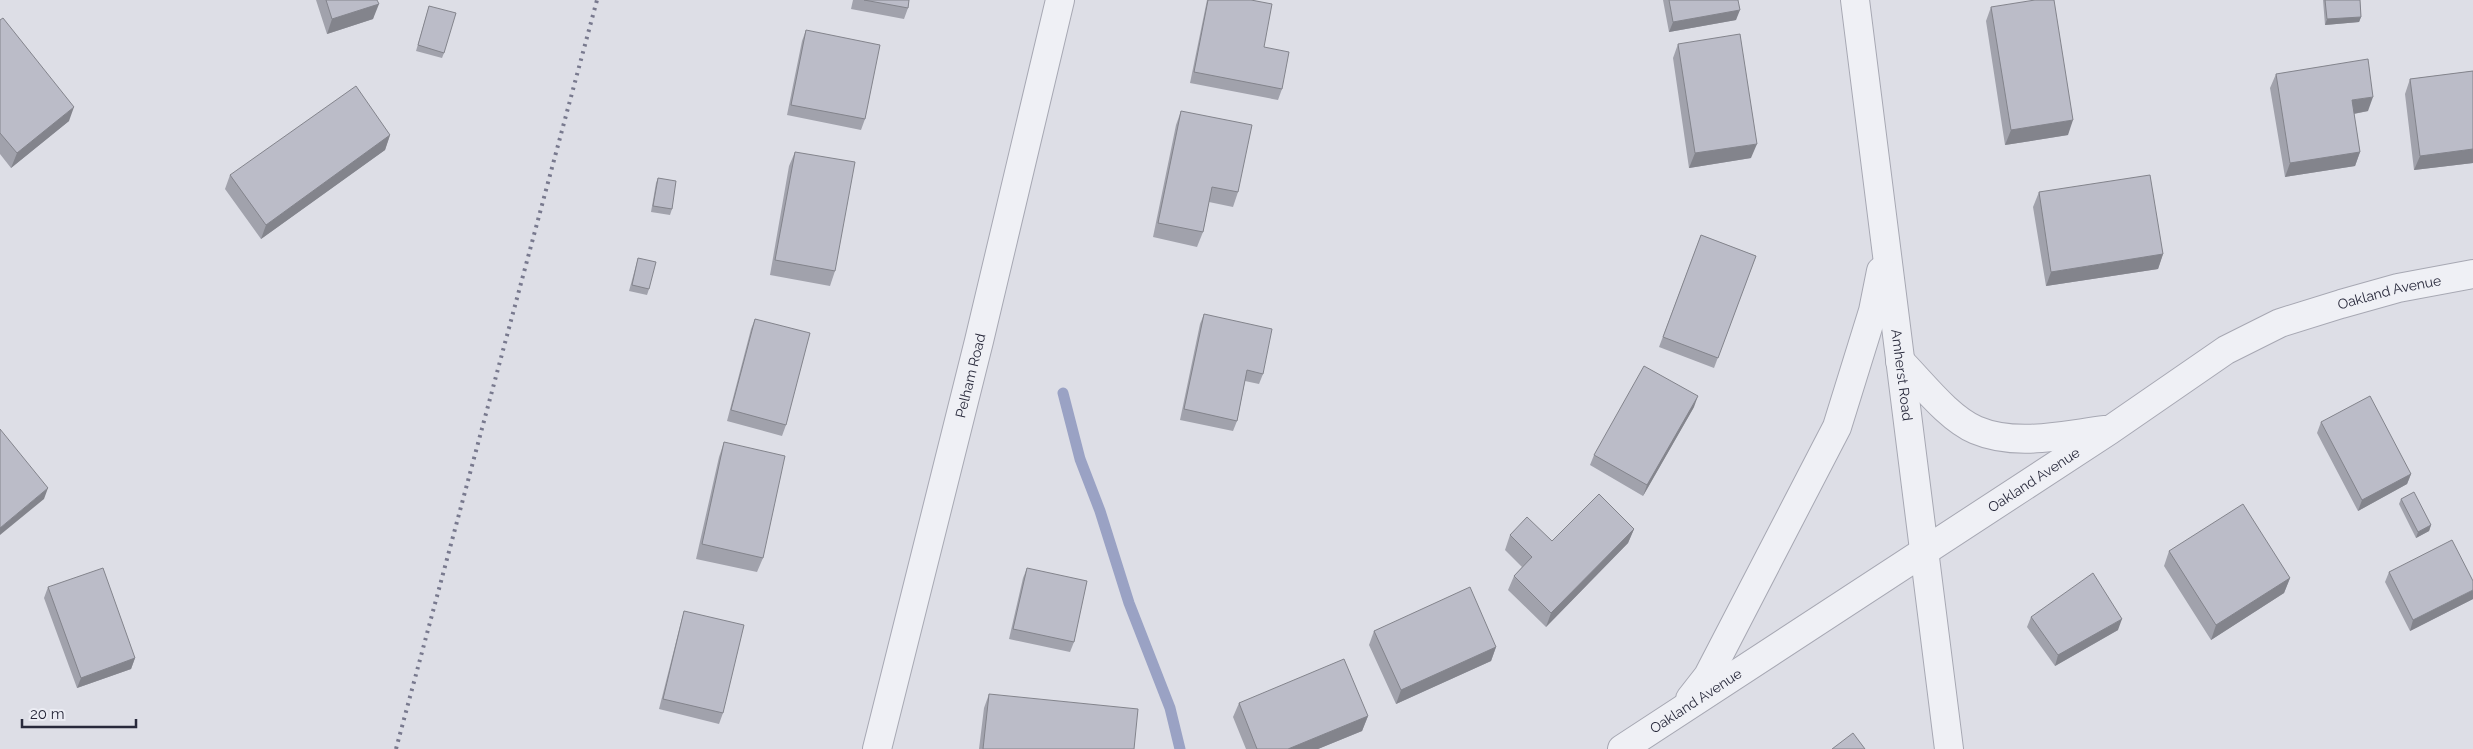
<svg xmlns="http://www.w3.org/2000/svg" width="2473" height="749" font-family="Raleway,sans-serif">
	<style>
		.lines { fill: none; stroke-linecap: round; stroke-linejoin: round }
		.stream { stroke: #9aa2c4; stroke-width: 11 }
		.minor-casing { stroke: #a7a8b3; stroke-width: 30 }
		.minor { stroke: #eff0f5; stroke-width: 28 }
		.rail { stroke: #78798e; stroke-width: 4; stroke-dasharray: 2.5 5; stroke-linecap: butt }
		.wall { fill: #a1a2ac }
		.shaded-wall { fill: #83848c }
		.building { fill: #bbbcc8; stroke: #83848c }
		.labels { text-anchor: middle; stroke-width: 5; stroke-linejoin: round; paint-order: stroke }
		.street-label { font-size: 14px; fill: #28293b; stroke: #ecedf4 }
	</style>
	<rect width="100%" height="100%" fill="#dddee6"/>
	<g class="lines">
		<path class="stream" d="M1063,393L1080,459L1100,511L1129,603L1170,708L1180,749"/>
		<g class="minor-casing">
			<g id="minor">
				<path id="s1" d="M1855,0L1949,749"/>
				<path d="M1900,361C1921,382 1948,418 1976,430C2016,447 2063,435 2105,430"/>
				<path d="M1690,699L1708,676L1837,427L1873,311L1881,271"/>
				<path id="s2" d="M877,749L979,341L1060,0"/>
				<path id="s3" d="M1622,749L2110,430L2226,350L2280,323L2341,304L2398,288L2473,274"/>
			</g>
		</g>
		<use href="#minor" class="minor"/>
		<path class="rail" d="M396,749L597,0"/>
	</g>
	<path class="wall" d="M316,0H377L373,19L327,34Z
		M853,0H909L908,8L904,19L851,9Z
		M1207,0H1251L1264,47L1282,89L1278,100L1190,83Z
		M1663,0H1738L1736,20L1669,32Z
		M2323,0H2360L2361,17L2359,22L2325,25Z
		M429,6L444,53L442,58L416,51Z
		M1991,7L2068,135L2005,145L1986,21Z
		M0,20L69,121L11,168L0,154Z
		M806,30L865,119L861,130L787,115L802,41Z
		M1678,44L1751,158L1689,168L1673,58Z
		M2473,71V163L2414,170L2405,94L2410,79Z
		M2276,74L2368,111L2354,114L2360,152L2355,166L2285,177L2270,88Z
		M1181,111L1238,192L1233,207L1209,202L1203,232L1197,247L1153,237L1176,125Z
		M390,135L385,150L261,239L225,189L230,175Z
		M795,152L835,271L830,286L770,275L789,166Z
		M658,178L672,209L670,215L651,212L656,183Z
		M2039,192L2163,254L2158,269L2046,286L2033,207Z
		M1701,235L1756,256L1714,368L1659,347Z
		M638,258L649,289L647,295L629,291Z
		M1204,314L1263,374L1259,384L1245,381L1237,421L1233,431L1180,420L1200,324Z
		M755,319L786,425L782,436L727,421L751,329Z
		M1694,407L1643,496L1590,465L1594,455Z
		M2321,422L2411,474L2407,484L2358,511L2317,433Z
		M724,442L763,558L757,572L696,559L719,457Z
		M2401,499L2431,525L2429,531L2416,538L2399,504Z
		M1634,529L1628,543L1546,627L1508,590L1514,576L1522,567L1505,550L1510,535L1552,541Z
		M2169,551L2290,578L2284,593L2211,640L2164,566Z
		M1027,568L1074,642L1070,652L1009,639L1023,578Z
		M2389,572L2473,599L2410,631L2385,582Z
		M48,587L135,658L131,669L77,688L44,598Z
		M684,611L723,713L719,724L659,709L681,622Z
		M2031,617L2118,630L2055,666L2027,627Z
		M1374,631L1496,647L1491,661L1396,704L1369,645Z
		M989,694L1134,749H979L984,708Z
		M1239,703L1368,716L1362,731L1318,749H1246L1233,717Z"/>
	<path class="shaded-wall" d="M379,4L373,19L327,34L332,19Z
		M1740,10L1736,20L1669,32L1673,22Z
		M2361,17L2359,22L2325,25L2327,19Z
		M2373,97L2368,111L2347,115L2352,100Z
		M74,107L69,121L11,168L17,153Z
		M2073,120L2068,135L2005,145L2011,130Z
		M390,135L385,150L261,239L266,225Z
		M1757,144L1751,158L1689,168L1695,153Z
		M2473,149V163L2414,170L2420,156Z
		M2360,152L2355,166L2285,177L2290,163Z
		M2163,254L2158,269L2046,286L2051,272Z
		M1698,396L1694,407L1643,496L1647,485Z
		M2411,474L2407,484L2358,511L2362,500Z
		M48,488L44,499L0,535V528Z
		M2431,525L2429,531L2416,538L2418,532Z
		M1634,529L1628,543L1546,627L1551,613Z
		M2290,578L2284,593L2211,640L2216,625Z
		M2473,590V599L2410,631L2413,620Z
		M2122,619L2118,630L2055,666L2058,655Z
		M1496,647L1491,661L1396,704L1401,690Z
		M135,658L131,669L77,688L81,678Z
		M1368,716L1362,731L1318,749H1288Z"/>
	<path class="building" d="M326,0H377L379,4L332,19Z
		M864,0H909L908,8Z
		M1208,0H1251L1272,4L1264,47L1289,52L1282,89L1194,72Z
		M1669,0H1738L1740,10L1673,22Z
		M2035,0H2054L2073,120L2011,130L1991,7Z
		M2325,0H2360L2361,17L2327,19Z
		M429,6L456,13L444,53L418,45Z
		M3,18L74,107L17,153L0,133V20Z
		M806,30L880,45L865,119L791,105Z
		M1740,34L1757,144L1695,153L1678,44Z
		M2368,59L2373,97L2352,100L2360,152L2290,163L2276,74Z
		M2473,71V149L2420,156L2410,79Z
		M356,86L390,135L266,225L230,175Z
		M1181,111L1252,125L1238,192L1212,187L1203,232L1158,223Z
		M795,152L855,162L835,271L775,260Z
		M2150,175L2163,254L2051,272L2039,192Z
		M658,178L676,181L672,209L653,206Z
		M1701,235L1756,256L1718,358L1663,337Z
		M638,258L656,262L649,289L632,285Z
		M1204,314L1272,329L1263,374L1247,370L1237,421L1184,409Z
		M755,319L810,333L786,425L731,410Z
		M1644,366L1698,396L1647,485L1594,455Z
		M2370,396L2411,474L2362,500L2321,422Z
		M0,429L48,488L0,528Z
		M724,442L785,456L763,558L702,544Z
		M2414,492L2431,525L2418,532L2401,499Z
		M1599,494L1634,529L1551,613L1514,576L1532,557L1510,535L1527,517L1552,541Z
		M2243,504L2290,578L2216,625L2169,551Z
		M2452,540L2473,581V590L2413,620L2389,572Z
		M103,568L135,658L81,678L48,587Z
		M1027,568L1087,581L1074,642L1013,629Z
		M2093,573L2122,619L2058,655L2031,617Z
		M1470,587L1496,647L1401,690L1374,631Z
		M684,611L744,625L723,713L663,699Z
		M1344,659L1368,716L1288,749H1257L1239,703Z
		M989,694L1138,709L1134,749H983Z
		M1853,733L1865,749H1832Z"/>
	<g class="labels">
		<g class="street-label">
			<text dy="5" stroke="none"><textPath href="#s3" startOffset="898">Oakland Avenue</textPath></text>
			<text dy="5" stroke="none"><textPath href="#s2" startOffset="385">Pelham Road</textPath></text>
			<text dy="5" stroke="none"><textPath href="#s1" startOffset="378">Amherst Road</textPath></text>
			<text dy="5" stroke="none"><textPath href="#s3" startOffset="492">Oakland Avenue</textPath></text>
			<text dy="5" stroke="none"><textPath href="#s3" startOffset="88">Oakland Avenue</textPath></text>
		</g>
	</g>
	<path d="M22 719v8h114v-8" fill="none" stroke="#28293b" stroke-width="2.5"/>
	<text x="30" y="719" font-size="15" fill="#28293b" stroke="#ecedf4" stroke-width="4" paint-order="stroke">20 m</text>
</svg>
